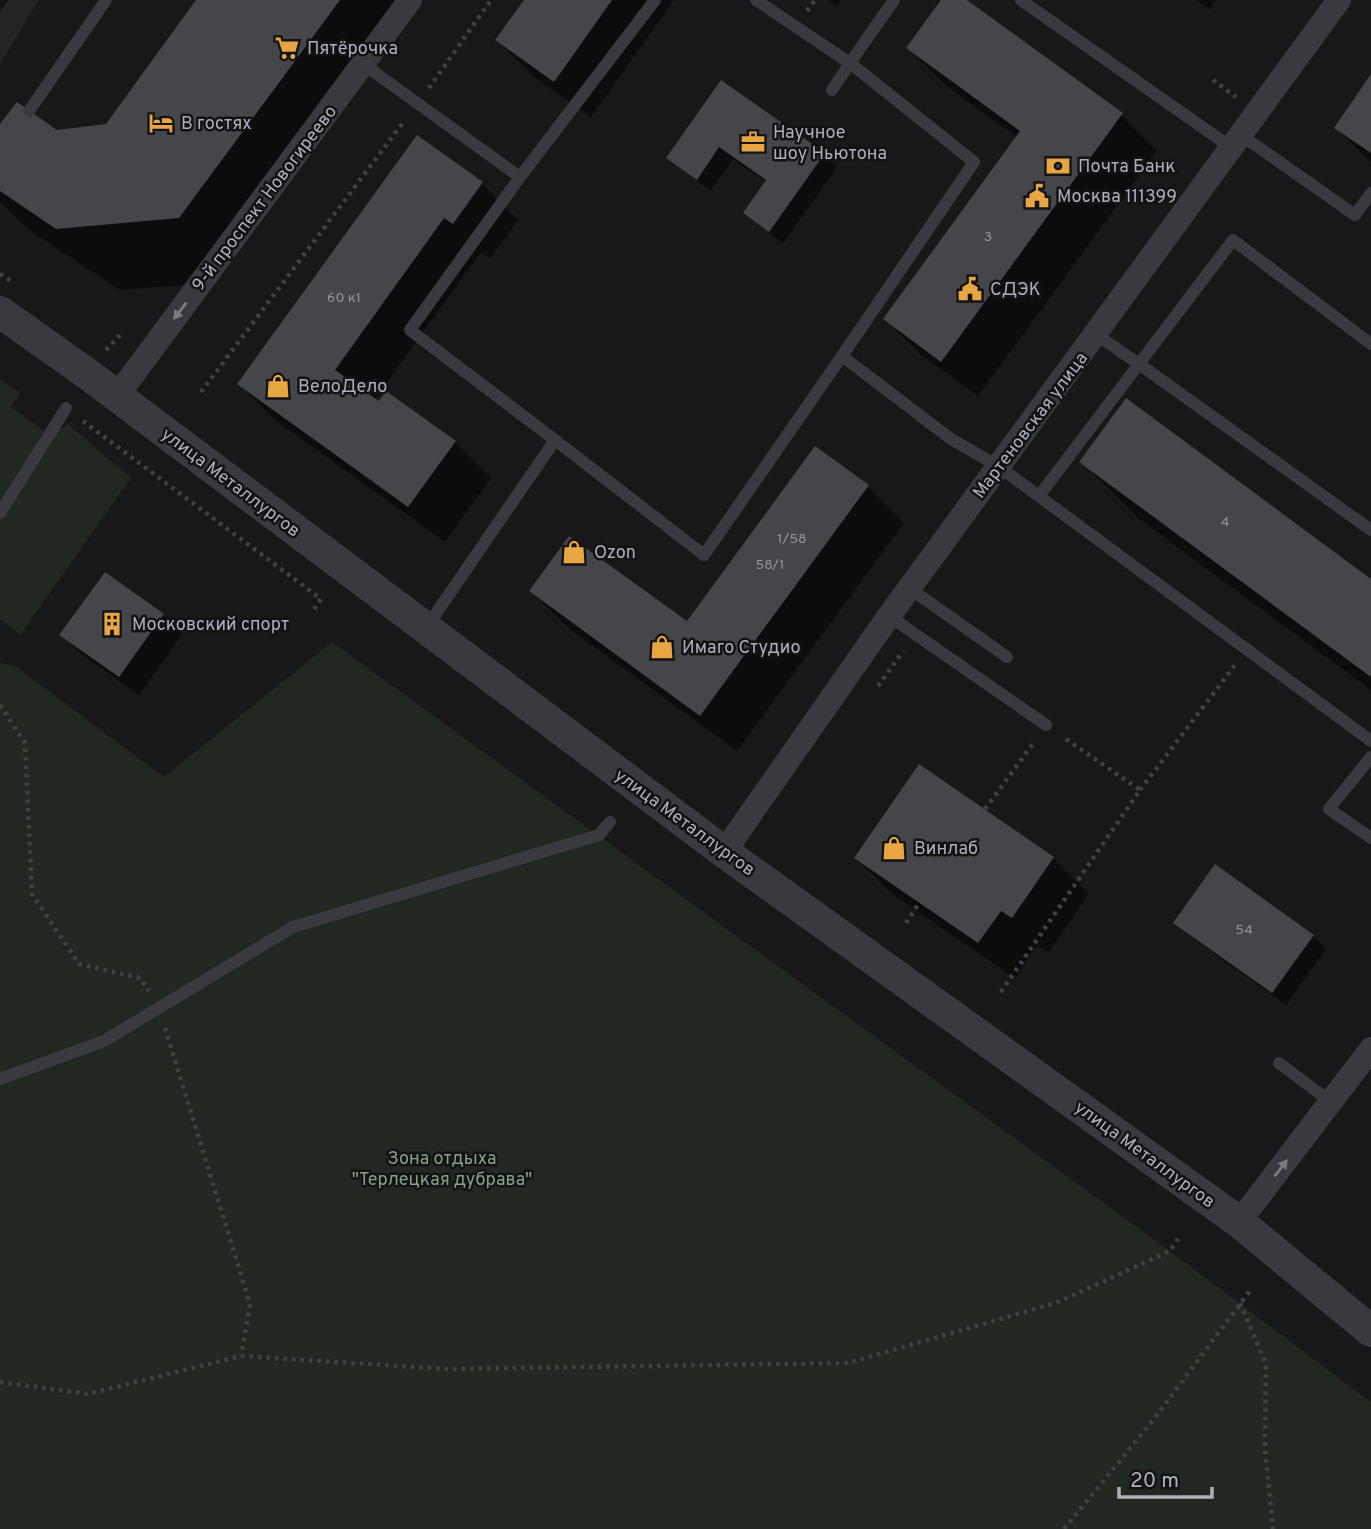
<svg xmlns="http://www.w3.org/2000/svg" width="1371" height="1529" font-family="Overpass,sans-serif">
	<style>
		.built { fill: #242427 }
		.green { fill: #202821 }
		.shadow { fill: #0007 }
		.building { fill: #45464a }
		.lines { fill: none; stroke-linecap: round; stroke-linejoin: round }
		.path { stroke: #3f4146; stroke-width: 4.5; stroke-dasharray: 3.5 5; stroke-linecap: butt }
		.service { stroke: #393a3f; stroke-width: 12 }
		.minor { stroke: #393a3f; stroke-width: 24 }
		.tertiary { stroke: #393a3f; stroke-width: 32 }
		.oneway { fill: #787b82 }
		.labels { text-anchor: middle; stroke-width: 5; stroke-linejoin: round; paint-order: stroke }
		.number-label { font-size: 14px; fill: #92969d }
		.poi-label { font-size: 18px; fill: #abb0b9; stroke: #131315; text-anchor: start }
		.street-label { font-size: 18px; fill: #abb0b9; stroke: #131315 }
		.park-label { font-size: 18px; fill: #83a383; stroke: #131315 }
	</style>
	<rect width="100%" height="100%" fill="#18181a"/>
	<path class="built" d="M0,0H39L0,64Z"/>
	<path class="green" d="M0,379L20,393L11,407L44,431L36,443L68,424L131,478L20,635L0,619Z
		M332,642L1170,1251L1371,1402V1529H0V663L15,666L164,777Z"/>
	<path class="shadow" d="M0,0H9L0,12Z
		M198,0H407L198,284L120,290L29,230L0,201V127L57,132L107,125Z
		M526,0H674L591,117L533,76L497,40Z
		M828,0H841L837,7Z
		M943,0H964L1121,115L1157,151L978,396L921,355L885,319L1018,138L944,84L908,48Z
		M1196,0H1216L1209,10Z
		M1371,77V162L1336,128Z
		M721,82L824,155L837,167L783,244L745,213L766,182L733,159L710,191L668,158Z
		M417,137L482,184L518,220L490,259L481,252L374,400L455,442L491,478L445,542L275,420L239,384Z
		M1081,461L1371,582V690L1138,518Z
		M868,487L904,523L737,751L567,627L531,591L687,624Z
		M163,615L182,634L139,695L81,654L62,635Z
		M856,858H1053L1089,894L1048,953L1037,945L1015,978L892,894Z
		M1216,867L1313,936L1326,949L1286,1005L1189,935L1176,922Z"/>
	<path class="building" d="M196,0H340L179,218L56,229L0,191V124L17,102L57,130L106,124Z
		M524,0H612L554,82L495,40Z
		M941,0H967L1123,113L941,362L883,319L1020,131L906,48Z
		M1371,74V153L1334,128Z
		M721,80L825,153L769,232L743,213L766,180L719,147L697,180L666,158Z
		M417,135L483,182L453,224L444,218L335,370L379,401L386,391L456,441L408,507L237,384Z
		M1126,398L1371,579V677L1079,462Z
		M815,446L869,485L700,716L529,591L569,536L687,621Z
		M105,572L164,614L119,677L59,635Z
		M919,764L1054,857L1012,918L1001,911L978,943L854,858Z
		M1215,864L1314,935L1272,993L1173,923Z"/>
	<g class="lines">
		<path class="path" d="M807,11L815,0
			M1213,80L1236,97
			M429,88L491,0
			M0,274L11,281
			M106,350L120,335
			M201,392L405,120
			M83,421L321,599L313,611
			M878,686L903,651
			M0,705L25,743L32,894L79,964L140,978L149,991
			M1140,790L1235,665
			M985,809L1035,741
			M906,923L919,903
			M1001,992L1140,790L1063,737
			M165,1028L250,1304L241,1356
			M1240,1303L1266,1364L1265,1450L1273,1529
			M0,1382L88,1394L241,1356L446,1369L848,1363L1056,1303L1170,1251L1180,1236
			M1064,1529L1150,1424L1250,1291"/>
		<path class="service" d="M756,0L850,63L894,0
			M1021,0L1232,148
			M363,64L520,177L410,330L555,440
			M832,90L850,63L974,162L842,356L951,439L998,466L1371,741
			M29,111L106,0
			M1241,135L1355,215L1371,193
			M520,177L655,0
			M1097,335L1139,364L1233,240L1371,344
			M1039,496L1139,364L1371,530
			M0,513L66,408
			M909,588L1007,657
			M889,616L1046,725
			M426,628L555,440L704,555L842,356
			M1371,757L1329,809L1371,838
			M1279,1063L1331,1102
			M0,1079L104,1041L293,927L599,835L610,822"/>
		<path class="minor" d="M117,396L410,0
			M724,852L889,616L1339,0
			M1239,1222L1371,1049"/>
		<path class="tertiary" d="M0,312L89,375L724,852L1239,1222L1371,1331"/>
	</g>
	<defs><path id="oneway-solid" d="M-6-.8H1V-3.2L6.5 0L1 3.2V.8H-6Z" transform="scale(1.75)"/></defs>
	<g class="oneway">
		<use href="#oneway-solid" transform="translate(180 311) rotate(127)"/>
		<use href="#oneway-solid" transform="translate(1281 1168) rotate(-53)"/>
	</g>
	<defs>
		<g id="supermarket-bare" transform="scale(1.89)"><path d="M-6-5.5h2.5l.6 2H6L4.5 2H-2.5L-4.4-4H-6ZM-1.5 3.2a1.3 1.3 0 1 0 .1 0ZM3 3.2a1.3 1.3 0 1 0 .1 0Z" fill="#e8a642" stroke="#131315" stroke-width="2.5" paint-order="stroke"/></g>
		<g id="hotel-bare" transform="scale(1.89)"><path d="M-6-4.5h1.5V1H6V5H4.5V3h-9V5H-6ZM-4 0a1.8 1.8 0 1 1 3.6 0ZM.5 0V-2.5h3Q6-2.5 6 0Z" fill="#e8a642" stroke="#131315" stroke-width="2.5" paint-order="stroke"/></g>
		<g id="office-bare" transform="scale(1.89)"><path d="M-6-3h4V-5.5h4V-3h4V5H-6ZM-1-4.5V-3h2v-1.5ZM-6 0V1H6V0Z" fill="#e8a642" stroke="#131315" stroke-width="2.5" paint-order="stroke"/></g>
		<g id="bank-bare" transform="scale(1.89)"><path d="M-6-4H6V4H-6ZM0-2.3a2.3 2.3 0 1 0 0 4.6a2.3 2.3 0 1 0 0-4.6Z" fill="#e8a642" stroke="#131315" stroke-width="2.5" paint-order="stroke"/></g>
		<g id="civic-bare" transform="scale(1.89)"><path d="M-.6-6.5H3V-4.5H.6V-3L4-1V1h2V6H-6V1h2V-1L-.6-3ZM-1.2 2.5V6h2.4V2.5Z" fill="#e8a642" stroke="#131315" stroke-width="2.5" paint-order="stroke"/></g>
		<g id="shop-bare" transform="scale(1.89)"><path d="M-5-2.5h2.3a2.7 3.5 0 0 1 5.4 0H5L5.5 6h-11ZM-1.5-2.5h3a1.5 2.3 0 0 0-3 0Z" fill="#e8a642" stroke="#131315" stroke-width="2.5" paint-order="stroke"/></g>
		<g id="building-bare" transform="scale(1.89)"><path d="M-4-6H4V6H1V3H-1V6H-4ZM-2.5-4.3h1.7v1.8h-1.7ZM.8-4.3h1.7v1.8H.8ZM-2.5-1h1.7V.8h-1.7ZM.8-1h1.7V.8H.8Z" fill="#e8a642" stroke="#131315" stroke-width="2.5" paint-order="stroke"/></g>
	</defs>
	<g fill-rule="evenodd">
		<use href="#supermarket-bare" x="287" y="48"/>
		<use href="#hotel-bare" x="161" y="123"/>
		<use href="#office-bare" x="753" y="142"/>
		<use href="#bank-bare" x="1058" y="166"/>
		<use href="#civic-bare" x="1037" y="196"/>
		<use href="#civic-bare" x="970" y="289"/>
		<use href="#shop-bare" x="278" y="386"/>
		<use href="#shop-bare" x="574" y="552"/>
		<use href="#building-bare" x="112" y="624"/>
		<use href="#shop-bare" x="662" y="647"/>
		<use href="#shop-bare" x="894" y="848"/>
	</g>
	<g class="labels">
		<g class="number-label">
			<text x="988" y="241">3</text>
			<text x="344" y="302">60 к1</text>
			<text x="1225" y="526">4</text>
			<text x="792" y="543">1/58</text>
			<text x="770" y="569">58/1</text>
			<text x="1244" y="934">54</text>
		</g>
		<g class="poi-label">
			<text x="307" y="54">Пятёрочка</text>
			<text x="181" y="129">В гостях</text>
			<text x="773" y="138">Научное<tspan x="773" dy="21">шоу Ньютона</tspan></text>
			<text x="1078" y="172">Почта Банк</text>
			<text x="1057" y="202">Москва 111399</text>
			<text x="990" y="295">СДЭК</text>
			<text x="298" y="392">ВелоДело</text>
			<text x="594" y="558">Ozon</text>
			<text x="132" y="630">Московский спорт</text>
			<text x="682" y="653">Имаго Студио</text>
			<text x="914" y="854">Винлаб</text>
		</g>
		<g class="street-label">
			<text transform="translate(264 198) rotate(-53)" y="6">9-й проспект Новогиреево</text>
			<text transform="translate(1030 425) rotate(-53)" y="6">Мартеновская улица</text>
			<text transform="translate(231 482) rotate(37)" y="6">улица Металлургов</text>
			<text transform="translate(685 822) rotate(36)" y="6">улица Металлургов</text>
			<text transform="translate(1145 1154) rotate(36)" y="6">улица Металлургов</text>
		</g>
		<g class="park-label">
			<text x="442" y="1164">Зона отдыха<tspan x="442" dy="21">"Терлецкая дубрава"</tspan></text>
		</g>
	</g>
	<path d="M1119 1487v10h93v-10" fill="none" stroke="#abb0b9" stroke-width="3.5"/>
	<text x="1130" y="1487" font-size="21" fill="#abb0b9" stroke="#131315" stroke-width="5" paint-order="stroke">20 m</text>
</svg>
